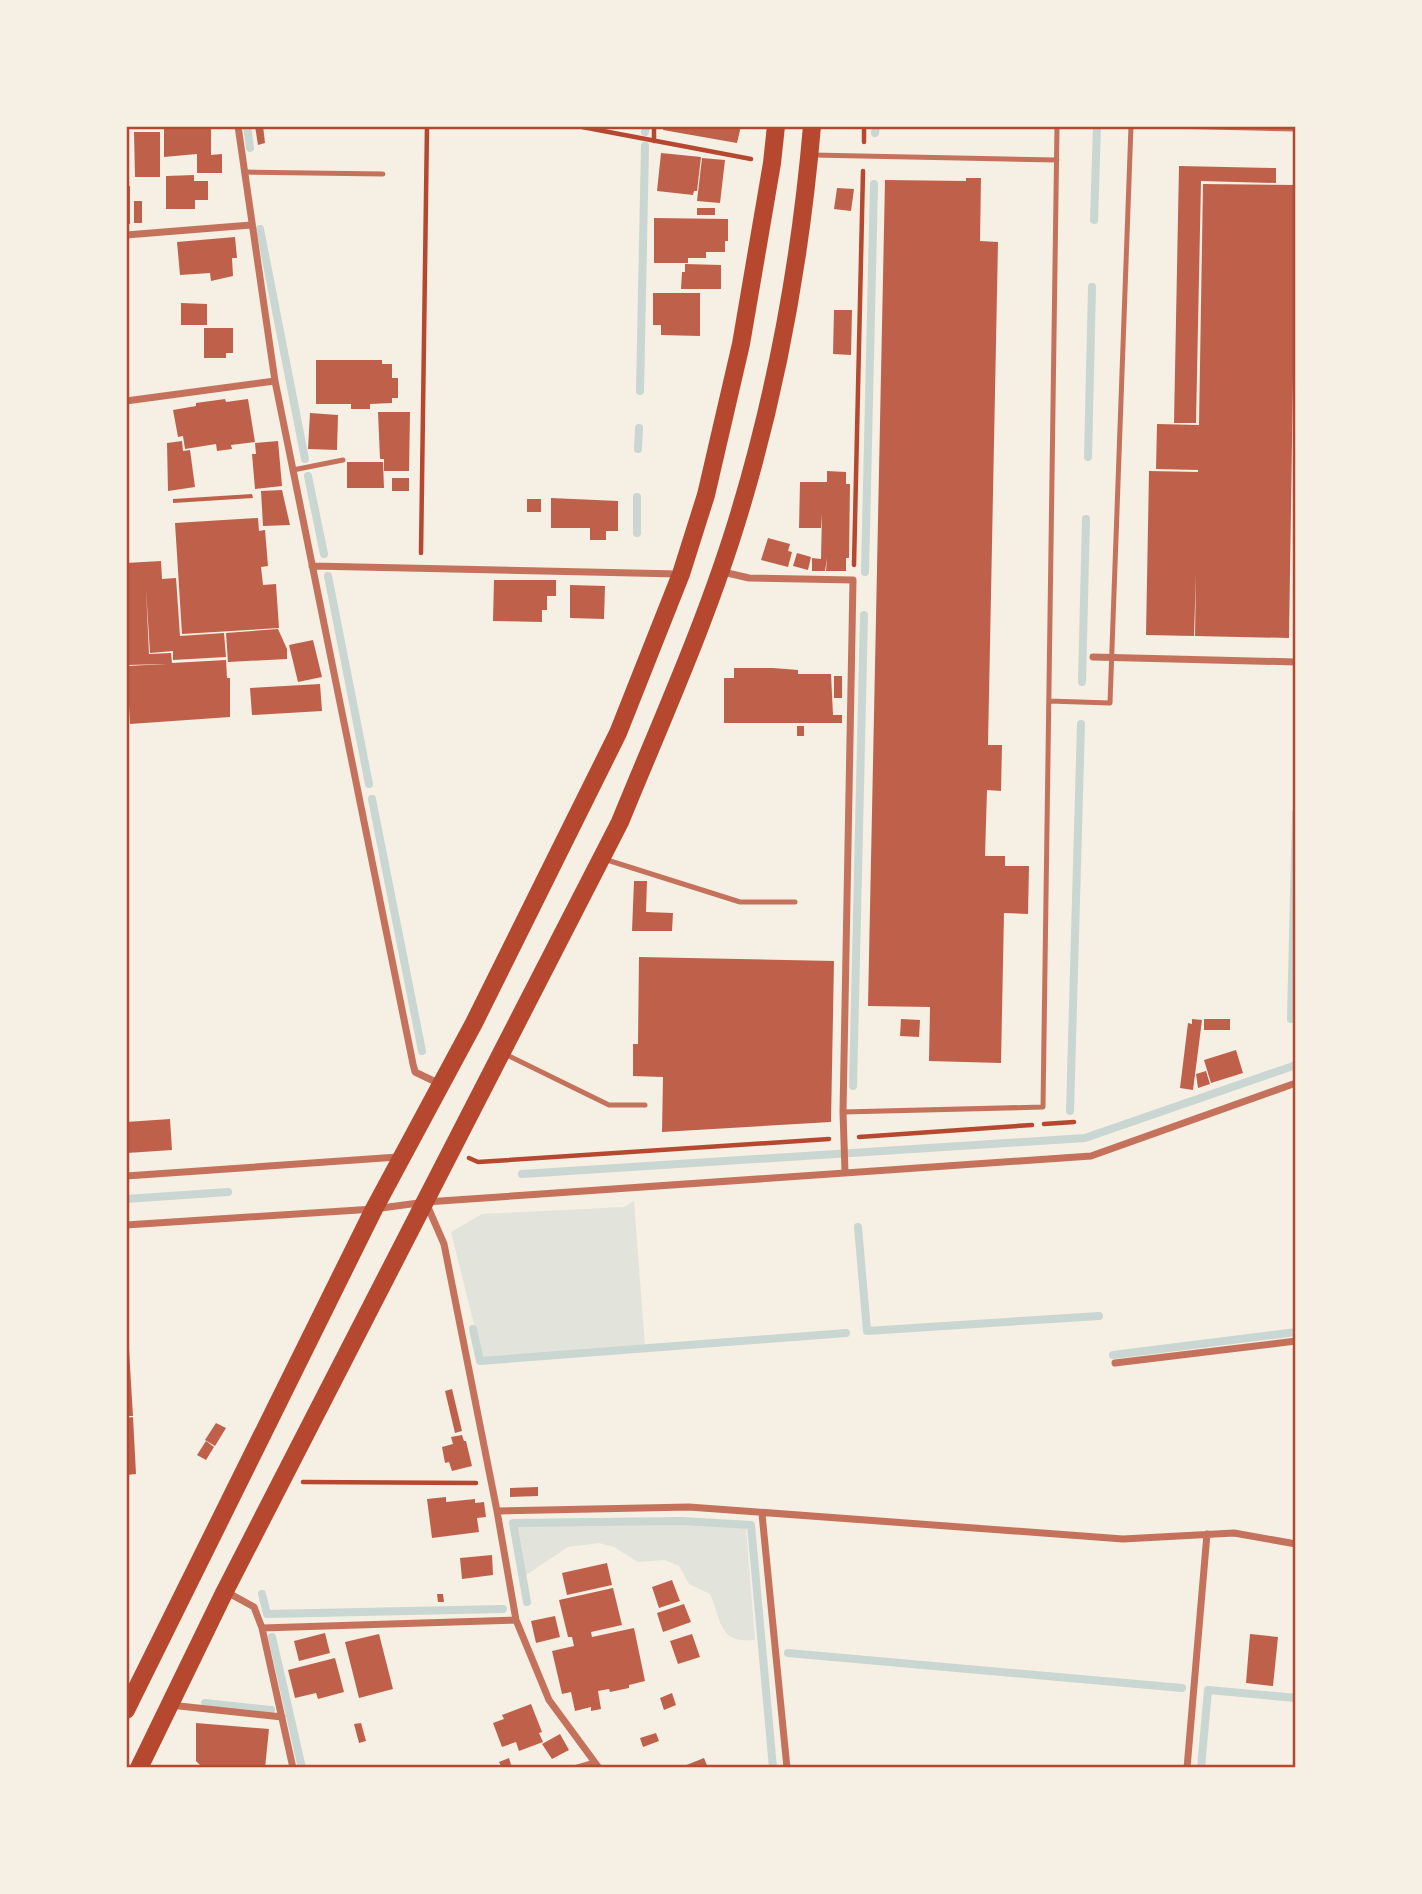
<svg xmlns="http://www.w3.org/2000/svg" width="1422" height="1894" font-family="'Space Grotesk',sans-serif">
	<style>
		.green { fill: #e2e4dc }
		.lines { fill: none; stroke-linecap: round; stroke-linejoin: round }
		.stream { stroke: #c9d6d2; stroke-width: 8 }
		.building { fill: #bf614a }
		.path { stroke: #b5482f; stroke-width: 4.5 }
		.service { stroke: #c5725c; stroke-width: 5 }
		.minor { stroke: #c5725c; stroke-width: 7 }
		.primary { stroke: #b5482f; stroke-width: 18 }
		.neatline { fill: none; stroke: #b5482f; stroke-width: 2.5 }
	</style>
	<rect width="100%" height="100%" fill="#f6efe4"/>
	<path class="green" d="M634,1201L645,1346L482,1357L451,1232L482,1214L624,1207Z
		M680,1524L746,1528L755,1640C718,1644 722,1621 710,1594L689,1584L679,1566L665,1560L638,1562L614,1547L599,1543L568,1547L526,1575L516,1526Z"/>
	<g class="lines">
		<path class="stream" d="M247,126L250,148
			M645,132L646,126
			M875,133L876,126
			M1094,220L1097,126
			M260,229L305,459
			M640,391L645,146
			M638,449L639,428
			M1088,457L1092,287
			M308,476L324,554
			M637,533V497
			M865,572L874,184
			M328,576L369,784
			M1082,682L1086,519
			M372,799L422,1051
			M1291,1019L1296,813
			M853,1086L864,615
			M1070,1111L1081,724
			M522,1174L1085,1138L1296,1065
			M126,1199L228,1192
			M858,1227L867,1331L1099,1316
			M473,1329L480,1361L846,1333
			M1113,1355L1296,1332
			M262,1594L267,1614L503,1609
			M527,1602L513,1523L681,1521L751,1525L773,1768
			M272,1637L302,1768
			M788,1653L1182,1688
			M205,1703L271,1710
			M1201,1768L1208,1690L1296,1698"/>
	</g>
	<path class="building" d="M255,126H263L265,143L258,145Z
		M664,126H741L737,143L663,130Z
		M164,129H211V155L222,154V173H197V154L164,157Z
		M134,132H160V177H135Z
		M661,153L701,157L697,191H694L693,195L657,191Z
		M702,158L725,160L720,203L697,201Z
		M1179,166L1276,168V183L1201,181L1196,423H1174Z
		M194,175V181H208V200H195V209H166V176Z
		M966,178H981L980,241L998,242L988,745H1002L1001,791L987,790L985,856H1005V866H1029L1028,914L1004,913L1001,1063L929,1061L930,1007L868,1006L885,180L966,181Z
		M1203,184L1296,185L1289,638L1195,636L1196,574L1194,636L1146,635L1149,471L1198,472V470L1156,469L1157,424L1199,425Z
		M126,186H130V224H126Z
		M837,188L854,189L851,211L834,209Z
		M134,201H142V223H134Z
		M697,208H715V215H697Z
		M654,218L728,219V241H725V252H706V258H688V263H654Z
		M235,237L237,258H232L233,276L211,281L210,273L180,275L177,242Z
		M685,264L721,265V289H681L682,272H685Z
		M653,293H700V336L661,335V325H653Z
		M181,303L207,304V325H181Z
		M834,310H852L851,355L833,354Z
		M204,328H233V353H226V358H204Z
		M316,360H382V364H392V378H398V398H392V403L370,404V409H351V404H316Z
		M225,399L226,402L248,399L255,442L231,445L232,449L217,451L216,444L185,449L183,436L178,437L173,410L196,406V403Z
		M378,412H410L409,471H384V459H380Z
		M310,413L338,415L337,450L308,449Z
		M182,441L183,451L190,450L195,487L168,491L167,443Z
		M278,441L282,486L255,489L252,454H256L255,443Z
		M347,462H383L384,488H347Z
		M827,471L846,472V484H850L849,558H846V571H826L827,558L825,571H812V558L821,559L822,513L821,528H799L800,482H827Z
		M392,478H409V491H392Z
		M282,490L290,525L263,526L261,491Z
		M252,494L253,498L173,503V499Z
		M551,498L618,501V531H606V540H590V528H551Z
		M527,499H541V512H527Z
		M258,518L259,531L265,530L268,566L261,567L263,585L276,584L279,628L182,634L175,523Z
		M768,538L790,544L788,551L792,552L788,567L761,560Z
		M797,553L811,557L808,570L793,566Z
		M161,561L162,579L176,578L180,636L224,633L226,657L173,660V651L150,653L146,589L149,654L171,653L172,663L226,660L227,678H230V717L130,724L127,666L167,664L127,665L126,563Z
		M494,580H556V596H547V610H542V622L493,621Z
		M570,585L605,586L604,619L570,618Z
		M278,629L287,649V659L228,662L226,633Z
		M313,640L322,677L298,682L289,645Z
		M734,668H773L798,670V674H831L833,715H842V723H724V678H734Z
		M834,676H842V698H834Z
		M320,684L322,711L252,715L250,688Z
		M797,726H804V736H797Z
		M634,881H647L646,912L673,913L672,931H632Z
		M639,957L834,961L831,1122L662,1132L663,1077L633,1076V1044H638Z
		M901,1019L920,1020L919,1037L900,1036Z
		M1192,1019L1202,1020L1193,1090L1180,1088L1188,1023L1192,1024Z
		M1204,1019H1230V1030H1204Z
		M1236,1050L1243,1073L1211,1083L1204,1060Z
		M1206,1071L1210,1084L1198,1088L1196,1074Z
		M170,1119L172,1150L127,1153L126,1122Z
		M126,1333H128L133,1416H126Z
		M452,1389L462,1431L455,1433L445,1391Z
		M133,1417L136,1474L126,1475V1418Z
		M216,1423L226,1428L215,1446L205,1440Z
		M462,1435L464,1441H466L472,1466L452,1471L449,1462L445,1463L442,1447L453,1444L451,1437Z
		M206,1441L214,1447L206,1460L197,1455Z
		M538,1487V1496L510,1497V1488Z
		M446,1497V1502L475,1499V1503L484,1502L486,1517L477,1518L479,1532L432,1538L427,1499Z
		M492,1555L493,1575L462,1579L460,1558Z
		M607,1563L612,1585L567,1595L562,1573Z
		M672,1580L680,1601L659,1608L652,1587Z
		M613,1588L622,1625L591,1632L592,1637L634,1628L645,1681L629,1685V1688L610,1692L609,1689L598,1691L601,1709L591,1711V1707L575,1711L571,1692L562,1694L552,1651L574,1646L572,1637H568L559,1600Z
		M437,1594H443L444,1602H438Z
		M684,1604L691,1622L663,1632L657,1613Z
		M555,1616L560,1637L536,1643L531,1621Z
		M325,1633L330,1653L299,1661L294,1641Z
		M379,1634L393,1689L359,1698L345,1642Z
		M692,1634L700,1657L678,1664L670,1641Z
		M1250,1634L1278,1637L1273,1686L1246,1683Z
		M335,1658L344,1692L318,1699L316,1693L295,1698L288,1670Z
		M672,1693L676,1705L664,1710L660,1698Z
		M531,1704L542,1732L539,1733L543,1742L519,1751L516,1742L502,1747L493,1723L504,1719L502,1715Z
		M196,1723L269,1729L265,1768L202,1767L196,1761Z
		M361,1723L366,1741L359,1743L354,1724Z
		M656,1733L659,1741L643,1747L640,1738Z
		M560,1734L569,1750L552,1759L542,1744Z
		M509,1758L512,1768H502L499,1762Z
		M704,1758L708,1768H679Z"/>
	<g class="lines">
		<path class="path" d="M577,126L751,159
			M654,141V126
			M864,142V126
			M421,553L427,126
			M854,565L863,171
			M1044,1124L1074,1122
			M859,1137L1032,1125
			M469,1158L478,1162L829,1139
			M303,1482L476,1483"/>
		<path class="service" d="M1168,126L1296,129
			M813,155L1057,160
			M244,172L383,174
			M293,470L343,460
			M1049,701L1110,703L1131,126
			M604,859L740,902H795
			M505,1054L609,1105H645
			M843,1112L1043,1107L1057,126"/>
		<path class="minor" d="M238,126L275,381L413,1064L415,1072L440,1084
			M126,235L251,225
			M126,401L275,381
			M312,566L679,574
			M723,572L749,578L853,580L843,1112L845,1172
			M1093,657L1296,662
			M126,1176L398,1157
			M427,1205L444,1244L497,1511L516,1620L549,1700L599,1768
			M126,1225L374,1209L426,1202L1091,1156L1296,1083
			M1115,1363L1296,1341
			M497,1511L689,1507L1123,1539L1234,1533L1296,1544
			M762,1514L787,1768
			M225,1591L254,1607L262,1628L293,1768
			M262,1628L516,1620
			M170,1705L282,1717
			M577,1768L594,1763
			M1187,1768L1207,1534"/>
		<path class="primary" d="M126,1710L374,1209L474,1023L618,733L681,574L706,495L741,344L772,163L776,126
			M139,1768L225,1591L620,822C662,719 708,618 740,511C777,388 801,254 812,126"/>
	</g>
	<rect width="1422" height="1894" fill="none" stroke="#f6efe4" stroke-width="256"/>
	<rect x="128" y="128" width="1166" height="1638" class="neatline"/>
</svg>
